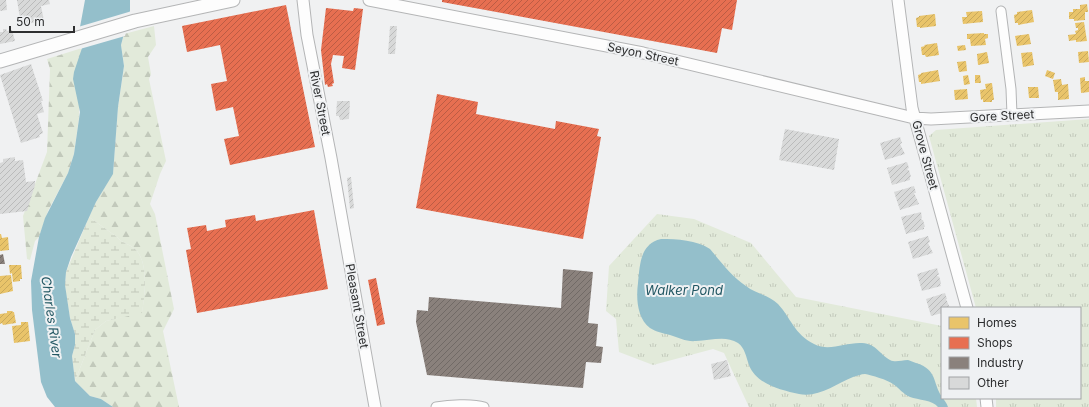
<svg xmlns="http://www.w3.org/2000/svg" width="1089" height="407" font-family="Inter,sans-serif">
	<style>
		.forest { fill: url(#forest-firs) }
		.wetland { fill: url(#wetland-marsh) }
		.park { fill: url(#park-tufts) }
		.water { fill: #94bfcb }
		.pier { fill: #f0f1f2 }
		.homes { fill: url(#homes-hatch) }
		.shops { fill: url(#shops-hatch) }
		.industry { fill: url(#industry-hatch) }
		.building { fill: url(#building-hatch) }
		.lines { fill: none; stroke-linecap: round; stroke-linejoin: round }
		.minor-casing { stroke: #b4b5b6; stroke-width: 11 }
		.tertiary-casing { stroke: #b4b5b6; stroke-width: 13 }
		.secondary-casing { stroke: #b4b5b6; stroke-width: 15 }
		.minor { stroke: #fdfdfd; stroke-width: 9 }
		.tertiary { stroke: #fdfdfd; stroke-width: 11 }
		.secondary { stroke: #fdfdfd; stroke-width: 13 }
		.labels { text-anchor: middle; stroke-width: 4; stroke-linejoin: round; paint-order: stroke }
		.street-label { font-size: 12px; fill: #2d2e2f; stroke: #eff1f3 }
		.water-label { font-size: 13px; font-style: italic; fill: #225763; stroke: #eff1f3 }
	</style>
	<defs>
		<pattern id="forest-firs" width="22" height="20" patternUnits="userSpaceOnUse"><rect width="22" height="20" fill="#e2eada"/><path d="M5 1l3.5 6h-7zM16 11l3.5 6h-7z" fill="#c2c9bb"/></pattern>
		<pattern id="wetland-marsh" width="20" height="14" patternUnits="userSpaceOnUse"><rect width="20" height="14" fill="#e2eada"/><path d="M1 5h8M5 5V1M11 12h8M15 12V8" fill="none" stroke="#c2c9bb"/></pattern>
		<pattern id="park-tufts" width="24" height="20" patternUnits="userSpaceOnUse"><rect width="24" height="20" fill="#e2eada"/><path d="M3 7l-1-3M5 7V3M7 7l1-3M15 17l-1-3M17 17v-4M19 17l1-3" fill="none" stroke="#c2c9bb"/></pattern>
		<pattern id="homes-hatch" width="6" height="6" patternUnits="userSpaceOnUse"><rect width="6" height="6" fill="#e9c46a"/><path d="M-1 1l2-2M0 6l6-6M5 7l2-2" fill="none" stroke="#c8a95c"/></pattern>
		<pattern id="shops-hatch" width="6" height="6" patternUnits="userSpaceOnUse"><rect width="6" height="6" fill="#e76f51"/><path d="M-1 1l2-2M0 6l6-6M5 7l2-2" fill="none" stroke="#bc5c44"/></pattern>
		<pattern id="industry-hatch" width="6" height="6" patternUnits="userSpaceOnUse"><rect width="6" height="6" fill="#8a817c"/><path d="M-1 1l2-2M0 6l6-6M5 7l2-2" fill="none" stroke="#716a66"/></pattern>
		<pattern id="building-hatch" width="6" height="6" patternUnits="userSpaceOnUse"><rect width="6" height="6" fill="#d8d9d9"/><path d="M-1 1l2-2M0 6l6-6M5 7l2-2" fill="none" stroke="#babbbb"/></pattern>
	</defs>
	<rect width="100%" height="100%" fill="#f0f1f2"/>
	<path class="forest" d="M154,26L156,45L148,57L151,74L149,79L166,161L160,174L150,204L155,214L174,309L163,331L179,407H113L101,399L90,396L75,381L95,330L106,321L142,312C145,295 149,262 135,249C129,244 122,243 117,237L89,217L96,202L113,173L118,107L123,74L124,66L121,45L124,34Z
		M82,48L80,56L79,118L74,154L68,173L48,211L39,237L35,241L30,260L27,259L23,216L47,152L50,69L47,59Z"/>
	<path class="wetland" d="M89,217L117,237C122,243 129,244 135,249C149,262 145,295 142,313L106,321L95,330L75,381L72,356L75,345V334L70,318L66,294L65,285L66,272Z"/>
	<path class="park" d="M1089,119V407H996V398H1080V308H976L929,136L936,130Z
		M657,214L694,219L751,243L796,297L942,326V398H976L977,407H749L724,353L713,349L653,365L619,352L616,319L606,311L609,266Z"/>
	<path class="water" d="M85,0H130V11L121,45L124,66L118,107L113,174L96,202L71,257L66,272L65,285L70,318L75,334V345L72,356L75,381L90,396L101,399L113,407H55L47,397L41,382L32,310L31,281L39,237L45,218L68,173L74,154L80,112L73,79L74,72L82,48L80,27Z
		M661,239C677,239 697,240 710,249C721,262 732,277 746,286C756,294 769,295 778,304C791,318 794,334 814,344C829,352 846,342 862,343C877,344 879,354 890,360C896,363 901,360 908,360C911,361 913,362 916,363C938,370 932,382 942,397C944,400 947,403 948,407H938C933,400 918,400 910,397C903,394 899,388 893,384C888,380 871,375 865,374C861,374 857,376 853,377C836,384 818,398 799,394C781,390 756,384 749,365C746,357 745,348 738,343C725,335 710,341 696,341C687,342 679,338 670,335C663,333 656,332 650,328C637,318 636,298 638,283C640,264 640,244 661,239Z"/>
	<path class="pier" d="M132,11L125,36L80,49L78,27Z"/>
	<path class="homes" d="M1087,4L1088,12H1085V20L1074,21V19H1069V12H1073V9H1080V5Z
		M1032,10L1034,22L1018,25V23H1015L1014,15L1017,14V12Z
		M982,11L983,22L963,24L962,17H967L966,12Z
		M935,14L936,26L920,28V27H917L916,18L919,17V16Z
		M1084,22L1087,41L1076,42V40L1069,41L1068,35L1076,34L1075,31L1078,30V28H1076L1075,23Z
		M984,33V34H988V38L985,39L986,45L971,46L970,39H967V34Z
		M1029,34L1031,44L1017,46L1015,36Z
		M937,43L939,55L926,57L925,55H922L921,47L925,46L924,45Z
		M965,45L966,50L958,51L957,46Z
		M1088,51L1089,62L1079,63L1078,52Z
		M987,52L989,63L978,65L977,54Z
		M1032,52L1034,65L1023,67L1021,53Z
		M966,61L967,71L959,72L957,62Z
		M938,70L940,81L921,84V82H919L918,75L921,74V73Z
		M1047,70L1055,73L1053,79L1045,76Z
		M968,75L970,84L964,85L963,76Z
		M975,75H980L981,83H975Z
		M1085,77V81H1089V92L1081,93L1080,78Z
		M1061,79L1062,85L1068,84L1069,99L1058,100V92H1055L1053,80Z
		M992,83L994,100H992V102H983V99L981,100L980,90L986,89L985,84Z
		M1028,87H1038L1039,98H1029Z
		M967,89L968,99L955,100L954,90Z
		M0,234H1L2,238L8,237L9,250L0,251Z
		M9,265H21L22,279H20V281L13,282L12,273L10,274Z
		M11,275L13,291L0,294V276Z
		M7,311H12L13,312H14L16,323L3,325L2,323L0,324V314L7,313Z
		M21,322H28L30,341L14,343L12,326L21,325Z"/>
	<path class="shops" d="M442,0H737L732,30L722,28L717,53L442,2Z
		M286,5L315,147L230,165L224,139L239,136L233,107L216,111L211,84L227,81L220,45L187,52L182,26Z
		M326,8L353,11L354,8L363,9L355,70L342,68L344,56L333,55L331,64L334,83L332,84L333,86L328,87L327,84L325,85L321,50Z
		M437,94L478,102L476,114L555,129L556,121L599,129L597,136L601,137L583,239L416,208Z
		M314,210L328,289L197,313L186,250L191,249L187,228L206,225L207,231L226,227L225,220L255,215L256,221Z
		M376,278L385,324L377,326L368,280Z"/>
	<path class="industry" d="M3,254L5,264H0V255Z
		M563,269L593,272L588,323L598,324L596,346L603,347L601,363L586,362L583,388L427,375L416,322L417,310L428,311L429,297L561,308Z"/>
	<path class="building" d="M0,0H6L7,10L0,11Z
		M17,0H49L50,4L41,6L44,21L21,25Z
		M390,26H397L395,54H388Z
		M3,29H6L7,31L12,30L15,41L0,44V32H3Z
		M31,64L43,101H41L44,112L37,114L43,133L39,135L40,137L21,143L0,75Z
		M337,101H350L349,119L340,120L339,116H336Z
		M785,129L839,139L834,170L779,160Z
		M900,137L902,143L900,144L905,154L885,160L880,143Z
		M15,157V161L23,160L26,182L35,181V185L27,211L0,214V163L3,162V159Z
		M907,162L909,168L907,169L908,170H909L911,177H910V180L892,185L887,168Z
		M351,177L354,208L350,209L347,178Z
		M914,186L916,193H914L919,204L900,210L894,192Z
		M921,212L922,218H921L922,220H923L925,227H924V229L906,234L901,217Z
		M928,236L930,242L928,243L933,253L913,259L908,242Z
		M937,268L939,275H937L938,277L939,276L941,283L940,284L941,286L922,291L917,274Z
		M945,293L947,299H946L950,308H942V313L931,316L926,299Z
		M727,360L731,376L714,380L711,364Z"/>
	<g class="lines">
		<g class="minor-casing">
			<path id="minor" d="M1001,11L1011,89L1012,115
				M436,407C448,405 472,403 484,407"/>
		</g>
		<g class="tertiary-casing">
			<path id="tertiary" d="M303,0L307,35L331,158L375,407
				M369,0L643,53L914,118L931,119L1089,111
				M898,0L912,108L967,308
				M986,398L987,407"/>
		</g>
		<g class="secondary-casing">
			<path id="secondary" d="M0,61L135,21L233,0"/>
		</g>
		<use href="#minor" class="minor"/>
		<use href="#tertiary" class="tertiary"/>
		<use href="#secondary" class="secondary"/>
	</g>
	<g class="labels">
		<g class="street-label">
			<text transform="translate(643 54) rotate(12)" y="4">Seyon Street</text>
			<text transform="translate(320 103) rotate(79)" y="4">River Street</text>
			<text transform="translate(1002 116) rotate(-3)" y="4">Gore Street</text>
			<text transform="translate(925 155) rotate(75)" y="4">Grove Street</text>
			<text transform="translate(357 306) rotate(80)" y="4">Pleasant Street</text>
		</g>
		<g class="water-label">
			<text x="684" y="295">Walker Pond</text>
			<text transform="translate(52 317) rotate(82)" y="5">Charles River</text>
		</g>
	</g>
	<rect x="941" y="307" width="140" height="92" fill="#eff1f3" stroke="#a1a3a5"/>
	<rect x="949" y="317" width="20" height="12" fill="#e9c46a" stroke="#a1a3a5"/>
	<text x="977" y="327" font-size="12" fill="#2d2e2f">Homes</text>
	<rect x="949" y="337" width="20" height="12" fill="#e76f51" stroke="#a1a3a5"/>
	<text x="977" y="347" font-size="12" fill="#2d2e2f">Shops</text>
	<rect x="949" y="357" width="20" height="12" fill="#8a817c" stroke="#a1a3a5"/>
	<text x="977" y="367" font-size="12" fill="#2d2e2f">Industry</text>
	<rect x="949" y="377" width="20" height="12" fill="#d8d9d9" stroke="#a1a3a5"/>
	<text x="977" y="387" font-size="12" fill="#2d2e2f">Other</text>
	<path d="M10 26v6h64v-6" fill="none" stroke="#2d2e2f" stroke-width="2"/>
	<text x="16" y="26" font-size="12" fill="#2d2e2f" stroke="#eff1f3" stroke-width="3" paint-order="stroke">50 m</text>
</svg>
